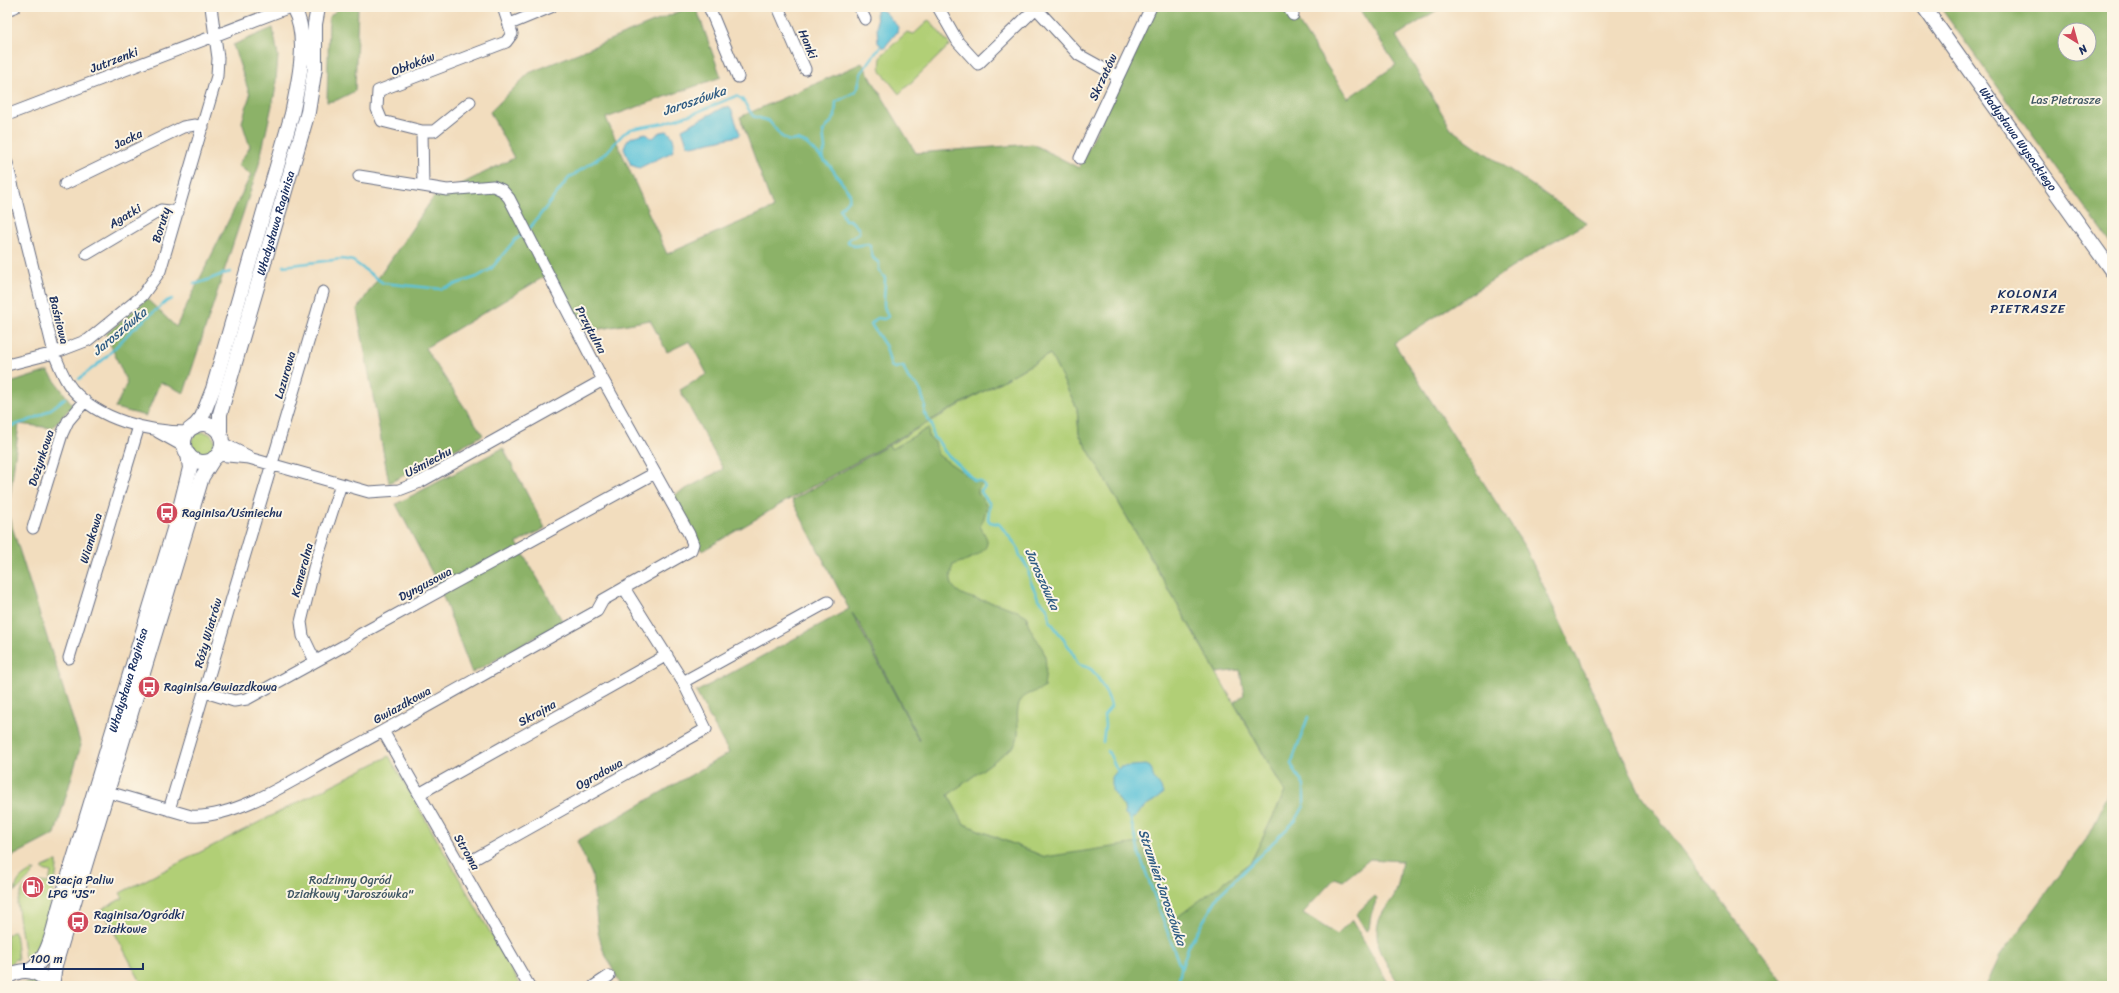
<svg xmlns="http://www.w3.org/2000/svg" width="2119" height="993" font-family="Sriracha,sans-serif">
	<style>
		.green { fill: #b1cf76; stroke: #667f6a }
		.forest { fill: #8cb267; stroke: #547062; fill-rule: evenodd }
		.water { fill: #5cc3d9; stroke: #3c799c }
		.lines { fill: none; stroke-linecap: round; stroke-linejoin: round }
		.stream { stroke: #5cc3d9; stroke-width: 2.5 }
		.minor-casing { stroke: #666c80; stroke-width: 13 }
		.major-casing { stroke: #666c80; stroke-width: 16 }
		.minor { stroke: #fff; stroke-width: 11 }
		.major { stroke: #fff; stroke-width: 14 }
		.labels { text-anchor: middle; stroke-width: 4; stroke-linejoin: round; paint-order: stroke }
		.street-label { font-size: 12px; fill: #1b2f5e; stroke: #fcf5e5 }
		.park-label { font-size: 12px; fill: #405764; stroke: #fcf5e5 }
		.poi-label { font-size: 12px; fill: #1b2f5e; stroke: #fcf5e5; text-anchor: start }
		.water-label { font-size: 13px; font-style: italic; fill: #2e5b83; stroke: #fcf5e5 }
		.neighbourhood-label { font-size: 13px; letter-spacing: 1px; fill: #1b2f5e; stroke: #fcf5e5 }
	</style>
	<rect width="100%" height="100%" fill="#fcf5e5"/>
	<filter id="ink" filterUnits="userSpaceOnUse"><feTurbulence type="fractalNoise" baseFrequency=".025" numOctaves="2"/><feDisplacementMap in="SourceGraphic" scale="8" xChannelSelector="R" yChannelSelector="G"/><feConvolveMatrix kernelMatrix="1 2 1 2 8 2 1 2 1" color-interpolation-filters="sRGB"/></filter>
	<filter id="wash" filterUnits="userSpaceOnUse"><feTurbulence type="fractalNoise" baseFrequency=".012" numOctaves="4" result="noise"/><feDisplacementMap in="SourceGraphic" scale="16" xChannelSelector="R" yChannelSelector="G"/><feGaussianBlur stdDeviation="0.9" result="paint"/><feColorMatrix in="noise" values="0 0 0 0 0 0 0 0 0 0 0 0 0 0 0 0 0 1.4 0 .05"/><feComposite in="paint" operator="in"/></filter>
	<g filter="url(#wash)">
		<rect width="100%" height="100%" fill="#f2ddbe"/>
		<path class="green" d="M929,20L950,45L899,94L880,70L881,56L907,32L914,34Z
			M1050,354L1077,408L1079,434L1285,792L1251,862L1172,922L1045,857L964,824L948,795L1007,751L889,445Z
			M191 444a12 12 0 1 1 24 0a12 12 0 1 1-24 0Z
			M389,756L521,986H143L102,909L123,898L120,893Z
			M57,861C59,872 43,942 35,952C33,956 29,957 25,958L17,903L23,888L40,882L49,883L51,872L43,870V867Z
			M35,870L30,877L15,892C16,879 24,874 35,870Z
			M15,931L18,960L15,959L7,967V935Z
			M37,980L43,986H17Z"/>
		<path class="forest" d="M340,7H358L355,91L337,100L327,102L329,17Z
			M690,7H696L721,77L606,118L667,254L773,208L740,117L862,63L916,153L1033,144L1079,168L1155,7H1288L1348,98L1396,65L1358,7H1442L1396,36L1452,130L1587,223L1552,242L1394,343L1526,549L1641,795L1786,986H1400C1389,967 1373,947 1378,924C1381,912 1390,904 1395,894C1399,885 1400,871 1402,861L1370,859L1343,881L1335,878L1303,913L1337,935L1352,920L1390,986H621L603,950L598,932L592,875L577,841L729,753L696,692L849,609L792,500L889,445L891,449L928,428L929,438L935,442L938,455L975,481L983,483L978,488V493L987,506L983,521L980,526C982,530 986,536 987,540C989,555 963,561 953,565C941,598 977,598 998,604C1008,607 1019,611 1027,616C1027,630 1038,638 1043,650C1048,661 1045,676 1044,688C1038,691 1026,694 1022,699C1011,714 1025,733 1013,747L948,795L964,824L1045,857L1145,842L1172,921L1251,862L1285,792L1234,702L1244,695L1240,670L1217,673L1079,434L1077,408L1050,354L788,500L702,551L669,498L723,469L680,390L707,374L690,341L667,352L650,320L578,333L547,275L425,348L483,435L389,483L357,309L433,198L514,158L490,112L529,73ZM852,613L859,623L920,741L919,740Z
			M1940,7H2112V245ZM2065,30H2089V54H2065Z
			M273,28L278,56L275,92L258,168L184,393L160,382L146,416L115,408L127,383L106,334L147,299L176,327L251,175L238,165L250,147L242,122L250,95L233,45Z
			M48,371L74,407L70,408L52,428L19,424L8,514L81,745L55,834L7,859V384Z
			M503,448L545,528L517,543L563,622L472,673L439,586L396,504Z
			M2112,787V986H1986L2000,956L2085,841Z
			M1375,896L1377,898L1371,915L1369,929L1366,931L1356,914Z"/>
		<path class="water" d="M879,9L885,12L898,27L897,32L884,48L878,43L876,11Z
			M724,107L730,108L732,111L740,134L738,136L692,146L687,144L682,129Z
			M667,131C674,135 676,145 672,152L639,168L631,165L624,149C626,136 635,136 646,133L650,137L653,138L660,132Z
			M1146,765L1150,767C1152,770 1152,772 1153,776C1155,782 1161,784 1163,794L1140,811L1136,817L1130,819L1125,815L1124,807L1112,790V777L1120,767Z"/>
		<g class="lines">
			<path class="stream" d="M822,158L825,149L823,132L835,117L836,102L855,92L858,87L861,73L880,47
				M529,229L569,178L606,153L623,134L631,129L664,123L695,113L736,96L742,99L753,116L769,121L781,136L789,141L798,140L807,144L830,166L850,194L849,199L840,209L845,220H850L859,229V233L849,239L848,242L854,246L868,244L870,246L873,258L879,263V271L885,278C885,287 884,295 884,305C884,309 887,312 888,317L884,319L877,318L871,324L886,347L891,366L895,368L903,366L909,380L917,385L921,392L925,405L924,413L932,425L933,437L938,441L945,452L975,481H979L983,483L985,487L981,490V492L990,504L988,519L990,522L999,524L1017,546L1020,556L1028,568L1030,580L1038,598L1048,609L1050,621L1072,651L1078,664C1081,666 1086,666 1089,668C1096,671 1111,700 1111,707L1104,715L1105,725L1103,742
				M283,266L342,259L353,261L383,283L441,289L477,277L491,269L514,241L523,234
				M194,284C207,282 218,274 231,272
				M79,379L104,359L130,332L167,301L172,299
				M7,427C32,421 45,415 65,398
				M1108,751L1118,772
				M1130,817L1140,856L1181,969L1178,986
				M1181,969L1189,945L1219,895L1296,820L1304,806V786L1291,764L1308,717"/>
		</g>
	</g>
	<g filter="url(#ink)">
		<g class="lines">
			<g class="minor-casing">
				<path id="minor" d="M709,7L738,77
					M778,7L805,69
					M859,7L865,19
					M938,7L958,42L978,64L1037,7
					M1288,7L1293,15
					M1036,8L1079,55L1117,76
					M7,10L15,7
					M510,24L551,7
					M470,102L434,131H422L382,121L377,109L378,91L506,42L512,34L503,7
					M7,115L290,7
					M1080,158L1151,7
					M7,163L54,353C59,365 63,378 72,389C99,420 148,432 188,432
					M359,176L423,186L422,131
					M65,184L183,127L195,125L203,127
					M87,254L161,210L178,212
					M7,365L54,353L88,340L142,296L160,271L217,76L218,58L211,7
					M158,432L185,447
					M222,443L248,456
					M217,455L249,458L369,492L399,490L420,482L603,380
					M33,528L62,434L68,421L85,401
					M624,588L683,682L828,602
					M69,658L139,426
					M315,661L303,636L301,622L314,568L341,484
					M205,692L234,701L247,699L349,643L361,634L655,473
					M383,731L529,986
					M108,792L191,816C236,819 296,778 335,757C423,710 510,659 597,611L603,600L691,550L693,544L689,534L603,380L509,198L502,190L493,186L447,190L423,186
					M419,794L667,655
					M169,810L323,292
					M460,867L706,729L683,682
					M594,986L609,976"/>
			</g>
			<g class="major-casing">
				<g id="major">
					<path id="s1" d="M1924,7L2112,271"/>
					<circle cx="203" cy="443" r="19"/>
					<path d="M194,427L202,417L213,389L292,114C298,84 310,37 294,9"/>
					<path id="s2" d="M220,435V414L308,112L315,67V24L318,8"/>
					<path id="s3" d="M29,971C50,960 54,925 60,905L178,516L190,468L188,454"/>
					<path d="M7,977C25,966 39,971 52,986"/>
					<path d="M52,986L55,965L202,477L214,458"/>
				</g>
			</g>
			<use href="#minor" class="minor"/>
			<use href="#major" class="major"/>
		</g>
	</g>
	<defs>
		<g id="bus-disc" transform="scale(1.15)"><circle r="9.5" fill="#d1495b" stroke="#fcf5e5"/><path d="M-5-6H5V4H4V6H2V4H-2V6H-4V4H-5ZM-3.5-4V0h7V-4ZM-3.5 1.2v1.5H-2V1.2ZM2 1.2v1.5H3.5V1.2Z" fill="#fff"/></g>
		<g id="fuel-disc" transform="scale(1.15)"><circle r="9.5" fill="#d1495b" stroke="#fcf5e5"/><path d="M-5.5-6h7V0h2V4h1.3V-2.5L3-4.5l.8-.8L6-3V5H2.5V1h-1V6h-7ZM-4.2-4.7v3.2H.2V-4.7Z" fill="#fff"/></g>
	</defs>
	<g fill-rule="evenodd">
		<use href="#bus-disc" x="167" y="513"/>
		<use href="#bus-disc" x="149" y="687"/>
		<use href="#fuel-disc" x="33" y="887"/>
		<use href="#bus-disc" x="78" y="922"/>
	</g>
	<g class="labels">
		<g class="street-label">
			<text transform="translate(808 44) rotate(67)" y="4">Hanki</text>
			<text transform="translate(114 60) rotate(-21)" y="4">Jutrzenki</text>
			<text transform="translate(413 64) rotate(-21)" y="4">Obłoków</text>
			<text transform="translate(1103 77) rotate(-65)" y="4">Skrzatów</text>
			<text transform="translate(128 139) rotate(-26)" y="4">Jacka</text>
			<text dy="4" stroke="none"><textPath href="#s1" startOffset="162">Władysława Wysockiego</textPath></text>
			<text transform="translate(125 216) rotate(-31)" y="4">Agatki</text>
			<text dy="4" stroke="none"><textPath href="#s2" startOffset="220">Władysława Raginisa</textPath></text>
			<text transform="translate(161 225) rotate(-73)" y="4">Boruty</text>
			<text transform="translate(59 320) rotate(76)" y="4">Baśniowa</text>
			<text transform="translate(591 330) rotate(62)" y="4">Przytulna</text>
			<text transform="translate(285 375) rotate(-74)" y="4">Lazurowa</text>
			<text transform="translate(41 458) rotate(-72)" y="4">Dożynkowa</text>
			<text transform="translate(428 462) rotate(-28)" y="4">Uśmiechu</text>
			<text transform="translate(91 538) rotate(-73)" y="4">Wiankowa</text>
			<text transform="translate(302 570) rotate(-75)" y="4">Kameralna</text>
			<text transform="translate(425 584) rotate(-28)" y="4">Dyngusowa</text>
			<text transform="translate(208 633) rotate(-74)" y="4">Róży Wiatrów</text>
			<text dy="4" stroke="none"><textPath href="#s3" startOffset="310">Władysława Raginisa</textPath></text>
			<text transform="translate(402 705) rotate(-29)" y="4">Gwiazdkowa</text>
			<text transform="translate(537 713) rotate(-29)" y="4">Skrajna</text>
			<text transform="translate(599 774) rotate(-29)" y="4">Ogrodowa</text>
			<text transform="translate(467 852) rotate(60)" y="4">Stroma</text>
		</g>
		<g class="park-label">
			<text x="2066" y="104">Las Pietrasze</text>
			<text x="350" y="884">Rodzinny Ogród<tspan x="350" dy="14">Działkowy "Jaroszówka"</tspan></text>
		</g>
		<g class="poi-label">
			<text x="182" y="517">Raginisa/Uśmiechu</text>
			<text x="164" y="691">Raginisa/Gwiazdkowa</text>
			<text x="48" y="884">Stacja Paliw<tspan x="48" dy="14">LPG "JS"</tspan></text>
			<text x="94" y="919">Raginisa/Ogródki<tspan x="94" dy="14">Działkowe</tspan></text>
		</g>
		<g class="water-label">
			<text transform="translate(694 100) rotate(-19)" y="5">Jaroszówka</text>
			<text transform="translate(119 331) rotate(-40)" y="5">Jaroszówka</text>
			<text transform="translate(1043 579) rotate(66)" y="5">Jaroszówka</text>
			<text transform="translate(1163 887) rotate(71)" y="5">Strumień Jaroszówka</text>
		</g>
		<g class="neighbourhood-label">
			<text x="2028" y="298">KOLONIA<tspan x="2028" dy="15">PIETRASZE</tspan></text>
		</g>
	</g>
	<rect width="2119" height="993" fill="none" stroke="#fcf5e5" stroke-width="24"/>
	<g transform="translate(2077 42) rotate(143)"><circle r="19" fill="#fcf5e5" stroke="#a2a6af"/>
	<path d="M0-3L7 15L0 10L-7 15Z" fill="#d1495b"/>
	<text y="-6" font-size="11" font-weight="bold" text-anchor="middle" fill="#1b2f5e">N</text>
	</g>
	<path d="M24 963v6h119v-6" fill="none" stroke="#1b2f5e" stroke-width="2"/>
	<text x="30" y="963" font-size="12" fill="#1b2f5e" stroke="#fcf5e5" stroke-width="3" paint-order="stroke">100 m</text>
</svg>
